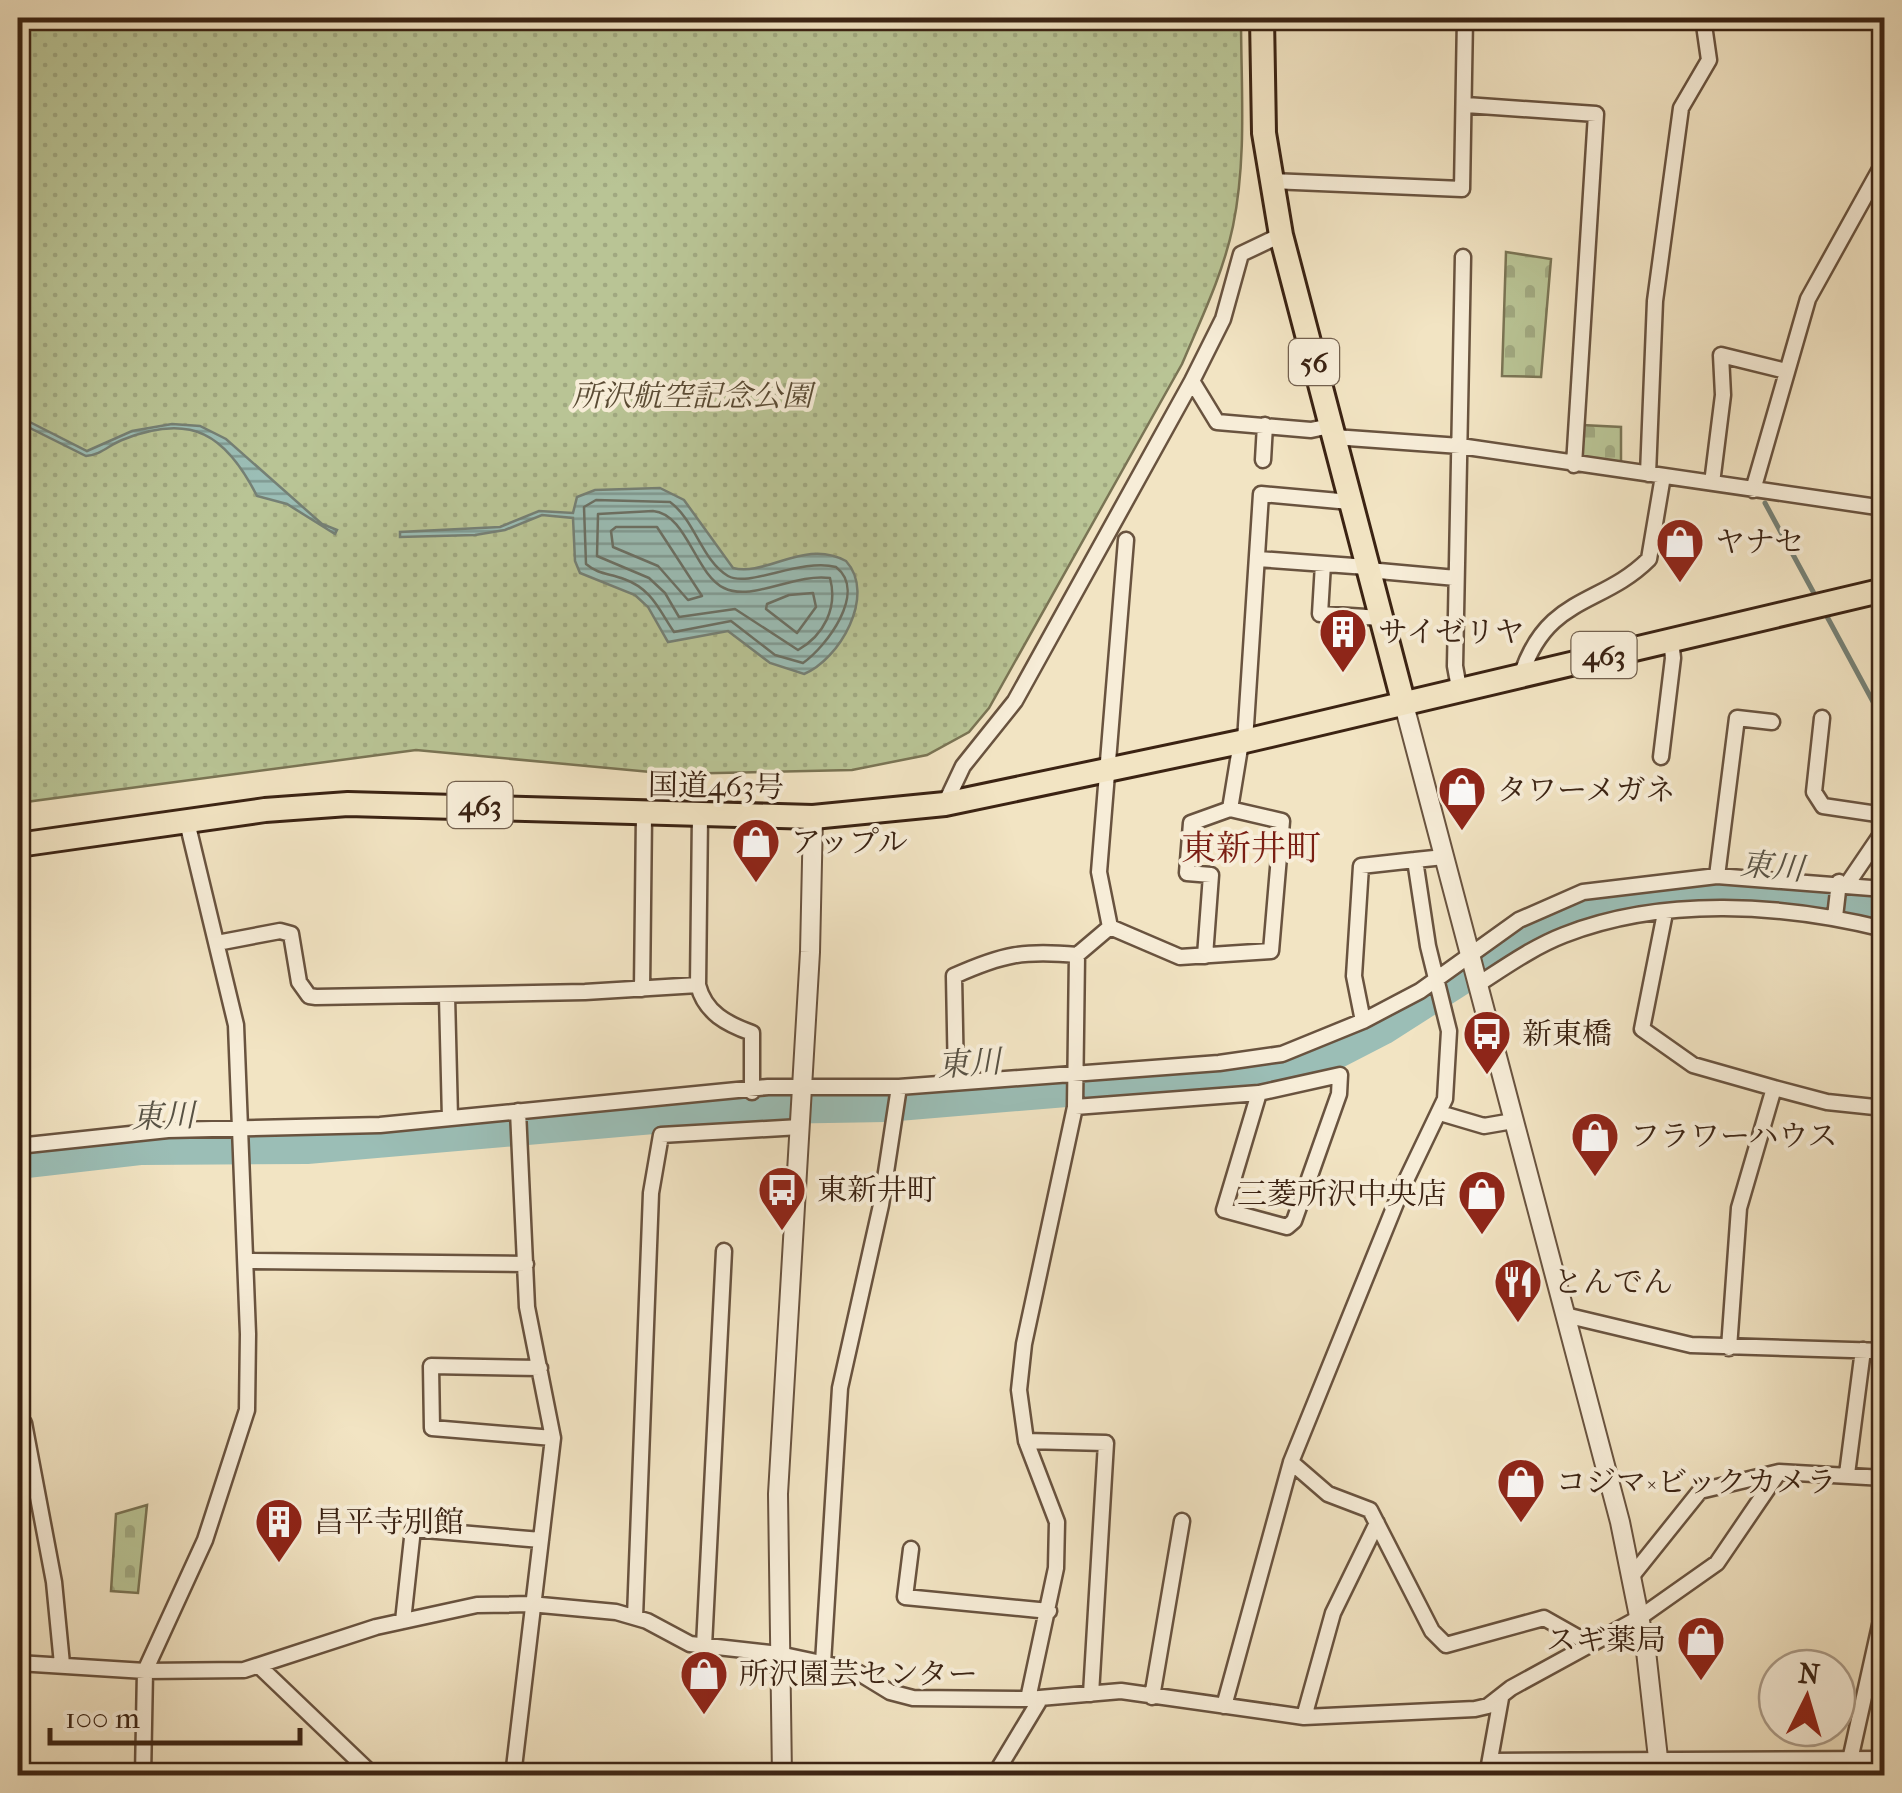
<svg xmlns="http://www.w3.org/2000/svg" width="1902" height="1793" font-family="'IM FELL French Canon','Noto Serif JP',serif">
	<style>
		.cemetery { fill: url(#cemetery-stones); stroke: #7a7454; stroke-width: 2.5 }
		.park { fill: url(#park-dots); stroke: #7a7454; stroke-width: 2.5 }
		.water { fill: url(#water-rules); stroke: #758075; stroke-width: 2.5 }
		.lines { fill: none; stroke-linecap: round; stroke-linejoin: round }
		.shore { stroke: #6b7064; stroke-width: 2.5 }
		.stream { stroke: #758075; stroke-width: 5 }
		.river { stroke: #9bbeb6; stroke-width: 30 }
		.minor-casing { stroke: #69533f; stroke-width: 19 }
		.tertiary-casing { stroke: #69533f; stroke-width: 22 }
		.primary-casing { stroke: #3b2313; stroke-width: 28 }
		.trunk-casing { stroke: #3b2313; stroke-width: 28 }
		.minor { stroke: #f7edd8; stroke-width: 14 }
		.tertiary { stroke: #f7edd8; stroke-width: 18 }
		.primary { stroke: #f2e4c3; stroke-width: 22 }
		.trunk { stroke: #f2e4c3; stroke-width: 22 }
		.labels { text-anchor: middle; stroke-width: 8; stroke-linejoin: round; paint-order: stroke }
		.shield { fill: #f7edd8; stroke: #73604e; stroke-width: 2.5 }
		.shield-label { font-size: 28px; font-weight: bold; fill: #3b2313 }
		.park-label { font-size: 30px; font-style: italic; fill: #5a4b34; stroke: #f7edd8 }
		.poi-label { font-size: 30px; fill: #3b2313; stroke: #f7edd8; text-anchor: start }
		.street-label { font-size: 30px; fill: #3b2313; stroke: #f7edd8 }
		.water-label { font-size: 32px; font-style: italic; fill: #585244; stroke: #f7edd8 }
		.quarter-label { font-size: 35px; fill: #7a1f14; stroke: #f7edd8 }
	</style>
	<defs>
		<pattern id="cemetery-stones" width="16" height="16" patternUnits="userSpaceOnUse" patternTransform="scale(2.5)"><rect width="16" height="16" fill="#b9c495"/><path d="M2 7V4a2 2 0 0 1 4 0v3zM10 15v-3a2 2 0 0 1 4 0v3z" fill="#a0a880"/></pattern>
		<pattern id="park-dots" width="8" height="8" patternUnits="userSpaceOnUse" patternTransform="scale(2.5)"><rect width="8" height="8" fill="#b9c495"/><path d="M2 2h.1M6 6h.1" fill="none" stroke="#a0a880" stroke-width="1.8" stroke-linecap="round"/></pattern>
		<pattern id="water-rules" width="6" height="5" patternUnits="userSpaceOnUse" patternTransform="scale(2.5)"><rect width="6" height="5" fill="#9bbeb6"/><path d="M0 2.5h6" fill="none" stroke="#809a93"/></pattern>
	</defs>
	<rect width="100%" height="100%" fill="#f2e4c3"/>
	<filter id="stains"><feTurbulence type="fractalNoise" baseFrequency=".002" numOctaves="4"/><feColorMatrix values="0 0 0 0 .2 0 0 0 0 .09 0 0 0 0 .02 0 0 0 .5 -.17"/></filter>
	<radialGradient id="worn" r=".72"><stop offset=".6" stop-color="#630" stop-opacity="0"/><stop offset="1" stop-color="#630" stop-opacity=".3"/></radialGradient>
	<path class="cemetery" d="M1506,252L1551,259L1541,377L1502,376Z
		M1582,425L1621,427V466L1581,462Z
		M147,1505L138,1593L111,1591L116,1514Z"/>
	<path class="park" d="M18,18H1241C1241,86 1247,158 1233,226C1223,274 1201,319 1182,364L989,708L969,732L927,755L852,770L672,774L416,750L18,803Z"/>
	<path class="water" d="M18,416L87,451L132,431L172,424L200,426L226,439L322,524L337,530L335,534L287,504L257,496C226,435 192,412 122,440C109,445 101,455 86,456L18,422Z
		M660,488L684,500L733,568C766,577 805,538 846,561C877,595 839,660 804,674L770,663L728,631L668,642L648,607L635,595L580,573L575,561L573,518L542,515L505,530L475,535L400,537V532L500,527L539,511L573,513L577,497L595,490Z"/>
	<g class="lines">
		<path class="shore" d="M596,500L670,502C695,520 702,561 728,576C749,588 800,558 836,567C868,592 826,647 803,663L775,655L731,621L674,632C659,610 652,589 624,579C609,573 599,575 586,564L584,507Z
			M653,511C687,514 695,574 724,588C752,602 794,573 830,578C838,608 824,635 798,650L735,609L679,617L665,593L649,578L597,556L598,514Z
			M616,527H657L702,596L688,600L658,566L613,547L611,531Z
			M813,593L816,607L797,633L766,609L767,604L789,595Z"/>
		<path class="stream" d="M1765,503L1816,597
			M1824,611L1884,722"/>
		<path class="river" d="M18,1164L140,1150L307,1149L770,1109L886,1107L1236,1078L1321,1062L1383,1030L1540,930L1617,906L1739,894L1884,914"/>
		<g class="minor-casing">
			<path id="minor" d="M1466,105L1596,114L1574,465
				M1271,181L1462,189L1465,18
				M1192,381L1217,422L1311,430L1330,426
				M1334,437L1460,446L1884,508
				M1263,460L1265,425
				M1648,474L1655,301L1681,108L1709,60L1703,18
				M1712,483L1723,395L1721,355L1786,371
				M1753,490L1808,299L1884,162
				M1258,559L1367,567
				M1323,564L1320,614L1381,618
				M1368,570L1456,578
				M1522,673C1548,595 1602,606 1649,559L1663,476
				M1459,688L1455,666L1463,257
				M1822,718L1814,792L1823,806L1884,815
				M1245,741L1261,494L1350,502
				M1661,757L1673,658L1671,640
				M945,804L963,766L1015,701L1192,381L1223,319L1241,254L1281,235
				M700,816L698,985C705,1013 727,1024 752,1033V1092
				M1717,876L1737,718L1772,722
				M1848,883L1884,830
				M1665,913L1642,1029L1693,1065L1774,1088
				M1835,917L1839,882
				M1110,927L1180,957L1271,951L1282,821L1230,809L1241,742
				M217,943L280,931L291,934L299,982L309,996L316,997L585,992L698,985
				M1205,956L1211,875L1187,873L1191,823L1230,809
				M1477,985C1505,967 1533,947 1564,935C1663,896 1784,904 1884,929
				M642,989L644,815
				M447,996L450,1118
				M1363,1021L1354,976L1361,866L1415,860
				M956,1081L954,976C1003,954 1024,950 1077,955
				M1075,1107L1259,1093L1340,1075L1339,1094L1294,1221L1287,1227L1224,1210L1259,1093
				M1440,1113L1484,1126L1513,1121
				M18,1146L168,1130L380,1125L768,1087H899L1219,1063L1282,1054L1363,1021L1420,991L1519,920L1583,892L1717,876L1884,889
				M246,1261L526,1264
				M1565,1315L1691,1345L1884,1351
				M1729,1348L1739,1208L1774,1088L1827,1102L1884,1108
				M540,1368L431,1366L432,1428L553,1438
				M18,1423H24L54,1582L62,1664
				M1026,1441L1106,1443L1091,1694
				M1291,1462L1328,1494L1370,1510L1432,1631L1446,1645L1544,1618L1590,1644
				M1847,1474L1863,1350
				M911,1549L905,1597L1049,1611
				M1631,1577L1700,1491L1779,1472
				M635,1617L651,1193L661,1135L800,1127
				M403,1621L413,1529L541,1540
				M704,1646L724,1251
				M18,1663L145,1671L244,1670L376,1627L477,1605L530,1604L616,1612L647,1621L690,1644L779,1654L854,1670L890,1692L913,1698L1028,1699L1121,1691L1304,1717L1475,1709L1488,1706L1511,1688L1639,1618L1717,1563L1779,1472L1884,1478
				M823,1663L840,1388L881,1205L899,1087
				M259,1666L374,1776
				M1152,1697L1182,1521
				M1028,1699L1056,1568L1057,1522L1026,1441L1019,1390L1024,1344L1075,1107L1077,955L1110,927L1099,872L1126,540
				M1224,1706L1291,1462L1400,1193L1445,1099L1449,1031L1428,946L1415,860L1444,857
				M1304,1717L1333,1613L1377,1523
				M1850,1760L1884,1607
				M1492,1761L1884,1759
				M143,1776L145,1671L205,1540L247,1410L248,1334L236,1025L187,822
				M513,1776L553,1438L527,1307L518,1111
				M994,1776L1041,1698
				M1487,1776L1501,1698"/>
		</g>
		<g class="tertiary-casing">
			<path id="tertiary" d="M1403,701L1620,1522L1646,1651L1660,1776
				M782,1776L778,1494L810,952L813,817"/>
		</g>
		<g class="primary-casing">
			<path id="primary" d="M1262,18L1264,133L1281,235L1403,701"/>
		</g>
		<g class="trunk-casing">
			<path id="trunk" d="M18,845L265,810L348,804L813,817L945,804L1245,741L1884,590"/>
		</g>
		<use href="#minor" class="minor"/>
		<use href="#tertiary" class="tertiary"/>
		<use href="#primary" class="primary"/>
		<use href="#trunk" class="trunk"/>
	</g>
	<defs>
		<g id="shop-pin" transform="scale(2.5)"><path d="M0 17L-7.5 6A9.5 9.5 0 1 1 7.5 6Z" fill="#8f2418" stroke="#f7edd8"/><path d="M-5-2.5h2.3a2.7 3.5 0 0 1 5.4 0H5L5.5 6h-11ZM-1.5-2.5h3a1.5 2.3 0 0 0-3 0Z" fill="#fff"/></g>
		<g id="building-pin" transform="scale(2.5)"><path d="M0 17L-7.5 6A9.5 9.5 0 1 1 7.5 6Z" fill="#8f2418" stroke="#f7edd8"/><path d="M-4-6H4V6H1V3H-1V6H-4ZM-2.5-4.3h1.7v1.8h-1.7ZM.8-4.3h1.7v1.8H.8ZM-2.5-1h1.7V.8h-1.7ZM.8-1h1.7V.8H.8Z" fill="#fff"/></g>
		<g id="bus-pin" transform="scale(2.5)"><path d="M0 17L-7.5 6A9.5 9.5 0 1 1 7.5 6Z" fill="#8f2418" stroke="#f7edd8"/><path d="M-5-6H5V4H4V6H2V4H-2V6H-4V4H-5ZM-3.5-4V0h7V-4ZM-3.5 1.2v1.5H-2V1.2ZM2 1.2v1.5H3.5V1.2Z" fill="#fff"/></g>
		<g id="restaurant-pin" transform="scale(2.5)"><path d="M0 17L-7.5 6A9.5 9.5 0 1 1 7.5 6Z" fill="#8f2418" stroke="#f7edd8"/><path d="M-5-6h1v4h1v-4h1v4h1v-4h1v5L-1.5 .5V6h-2V.5L-5-1ZM5-6V6H3V1.5H1.5Q1.5-4 5-6Z" fill="#fff"/></g>
	</defs>
	<g fill-rule="evenodd">
		<use href="#shop-pin" x="1680" y="542"/>
		<use href="#building-pin" x="1343" y="632"/>
		<use href="#shop-pin" x="1462" y="790"/>
		<use href="#shop-pin" x="756" y="842"/>
		<use href="#bus-pin" x="1487" y="1034"/>
		<use href="#shop-pin" x="1595" y="1136"/>
		<use href="#bus-pin" x="782" y="1190"/>
		<use href="#shop-pin" x="1482" y="1194"/>
		<use href="#restaurant-pin" x="1518" y="1282"/>
		<use href="#shop-pin" x="1521" y="1482"/>
		<use href="#building-pin" x="279" y="1522"/>
		<use href="#shop-pin" x="1701" y="1640"/>
		<use href="#shop-pin" x="704" y="1674"/>
	</g>
	<g class="labels">
		<g class="shield">
			<rect x="1289" y="339" width="50" height="46" rx="8"/>
			<rect x="1571.5" y="632" width="65" height="46" rx="8"/>
			<rect x="447.5" y="782" width="65" height="46" rx="8"/>
		</g>
		<g class="shield-label">
			<text x="1314" y="372">56</text>
			<text x="1604" y="665">463</text>
			<text x="480" y="815">463</text>
		</g>
		<g class="park-label">
			<text x="692" y="406">所沢航空記念公園</text>
		</g>
		<g class="poi-label">
			<text x="1715" y="552">ヤナセ</text>
			<text x="1378" y="642">サイゼリヤ</text>
			<text x="1497" y="800">タワーメガネ</text>
			<text x="791" y="852">アップル</text>
			<text x="1522" y="1044">新東橋</text>
			<text x="1630" y="1146">フラワーハウス</text>
			<text x="817" y="1200">東新井町</text>
			<text x="1447" y="1204" text-anchor="end">三菱所沢中央店</text>
			<text x="1553" y="1292">とんでん</text>
			<text x="1556" y="1492">コジマ×ビックカメラ</text>
			<text x="314" y="1532">昌平寺別館</text>
			<text x="1666" y="1650" text-anchor="end">スギ薬局</text>
			<text x="739" y="1684">所沢園芸センター</text>
		</g>
		<g class="street-label">
			<text transform="translate(716 786) rotate(1)" y="10">国道463号</text>
		</g>
		<g class="water-label">
			<text transform="translate(1772 866) rotate(5)" y="11">東川</text>
			<text transform="translate(969 1063) rotate(-4)" y="11">東川</text>
			<text transform="translate(163 1116) rotate(-2)" y="11">東川</text>
		</g>
		<g class="quarter-label">
			<text x="1251" y="860">東新井町</text>
		</g>
	</g>
	<rect width="1902" height="1793" fill="none" stroke="#f2e4c3" stroke-width="60"/>
	<rect x="20" y="20" width="1862" height="1753" fill="none" stroke="#3b2313" stroke-width="5"/>
	<rect x="30" y="30" width="1842" height="1733" fill="none" stroke="#3b2313" stroke-width="2.5"/>
	<g transform="translate(1807 1698) rotate(5)"><circle r="48" fill="#f7edd8" stroke="#ac9c89" stroke-width="2.5"/>
	<path d="M0-8L18 38L0 25L-18 38Z" fill="#8f2418"/>
	<text y="-15" font-size="28" font-weight="bold" text-anchor="middle" fill="#3b2313">N</text>
	</g>
	<path d="M50 1728v15h250v-15" fill="none" stroke="#3b2313" stroke-width="5"/>
	<text x="65" y="1728" font-size="30" fill="#3b2313" stroke="#f7edd8" stroke-width="8" paint-order="stroke">100 m</text>
	<rect width="100%" height="100%" filter="url(#stains)"/>
	<rect width="100%" height="100%" fill="url(#worn)"/>
</svg>
